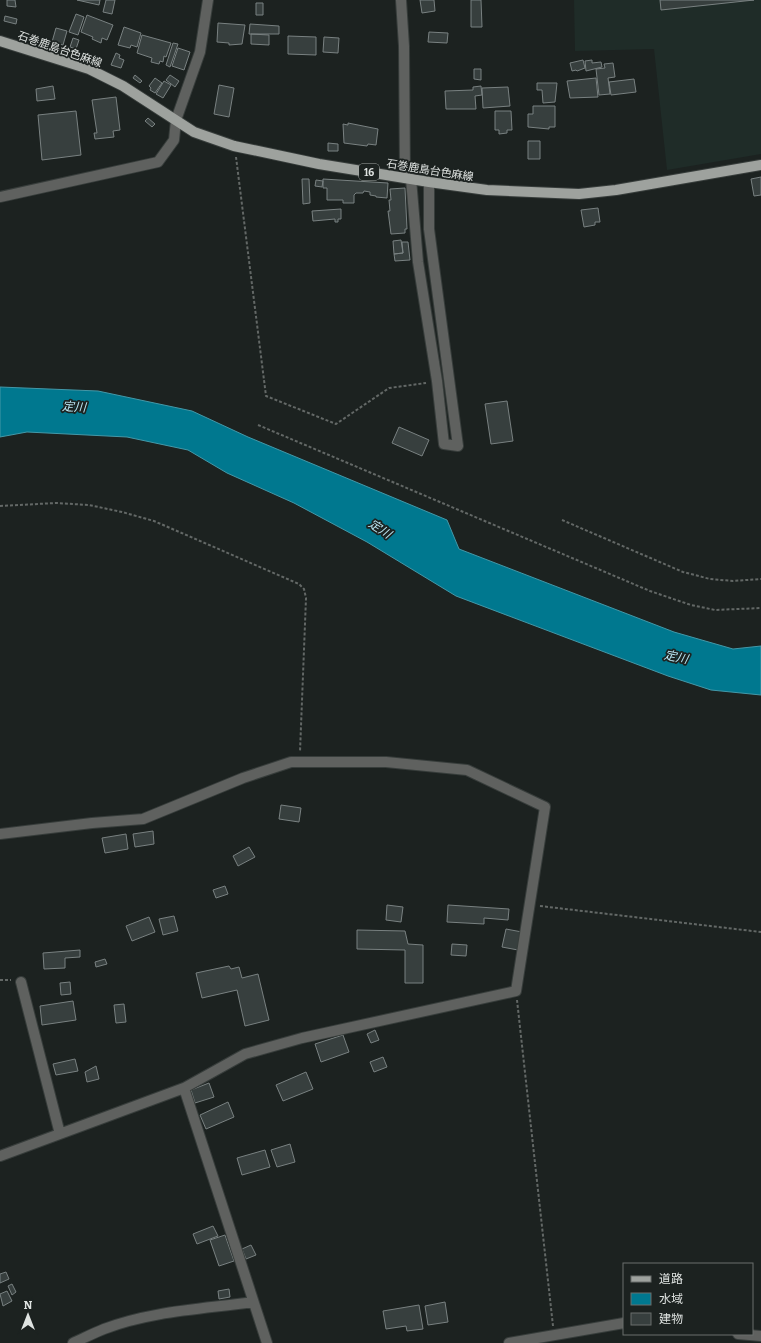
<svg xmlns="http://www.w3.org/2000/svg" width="761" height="1343" font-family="Bitter,'Noto Sans JP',serif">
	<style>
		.built { fill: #1f2c28 }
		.water { fill: #00788f; stroke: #4398a8 }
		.building { fill: #373f3e; stroke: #798181 }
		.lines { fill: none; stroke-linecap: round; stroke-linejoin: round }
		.minor-casing { stroke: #373d3b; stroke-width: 12 }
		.tertiary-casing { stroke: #373d3b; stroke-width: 12 }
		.primary-casing { stroke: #373d3b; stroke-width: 12 }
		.path { stroke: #636866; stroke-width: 2; stroke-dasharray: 3 2; stroke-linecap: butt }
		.minor { stroke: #5f615f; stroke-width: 10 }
		.tertiary { stroke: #5f615f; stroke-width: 10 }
		.primary { stroke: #9ea29e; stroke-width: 10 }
		.labels { text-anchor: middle; stroke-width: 3.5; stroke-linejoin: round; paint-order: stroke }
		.shield { fill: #1c2220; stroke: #a4a9a7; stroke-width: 1 }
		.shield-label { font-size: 10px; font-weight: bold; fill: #dfe3e1 }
		.street-label { font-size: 11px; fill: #dfe3e1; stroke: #1c2220 }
		.water-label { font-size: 12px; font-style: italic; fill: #bce9f6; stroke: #1c2220 }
	</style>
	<rect width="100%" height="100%" fill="#1c2220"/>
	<path class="built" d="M574,0H761V154L667,170L654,49L575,51Z"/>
	<path class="water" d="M0,387L98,391L192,411L248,437L447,520L459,549L674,632L733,649L761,646V695L711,690L668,676L456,596L367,542L294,503L227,473L188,450L127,437L27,432L0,437Z"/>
	<path class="building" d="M7,0H15L16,7L7,6Z
		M77,0H100L99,5Z
		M106,0H115L112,14L103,12Z
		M420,0H434L435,11L422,13Z
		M471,0H481L482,27H471Z
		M660,0H754L661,10Z
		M256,3H263V15H256Z
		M76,14L84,17L78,35L69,32Z
		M87,15L113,25L107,40L102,38L101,43L92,39L93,37L81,32Z
		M5,16L17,19L16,24L4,21Z
		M218,23L245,25L242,44L229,45V43L217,42Z
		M250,24L279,26V34H249Z
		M124,27L141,33L137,47L131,45L130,48L118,45Z
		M56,28L67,31L63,45L52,42Z
		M429,32L448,33L447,43L428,42Z
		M251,34L269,35V45L251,44Z
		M142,35L171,43L166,57L164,56L163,62L160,61L159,64L151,62L152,58L137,53Z
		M288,36L316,37V55L288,54Z
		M324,37L339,38L338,53L323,52Z
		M73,38L79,40L76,49L70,47Z
		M173,43L178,44L170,67L166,65Z
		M178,48L190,52L184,70L172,66Z
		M116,53L120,55L119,58L124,60L121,68L111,65Z
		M583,60L585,68L577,71L576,70L572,71L570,63Z
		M592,60V63L601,62L602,67L586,71L585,61Z
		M613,63L615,77L608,78L610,94L599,95L596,69L605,68L604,64Z
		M474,69H481V80L474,79Z
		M135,75L142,81L140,83L133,78Z
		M170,75L179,81L175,87L166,80Z
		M155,78L162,83L155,93L150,90L151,88L149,86Z
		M596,78L598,97L570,98L567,81Z
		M634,79L636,92L611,95L609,82Z
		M164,81L171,85L163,98L156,94Z
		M537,83H557L555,102L543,103L542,90H537Z
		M219,85L234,88L229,117L214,114Z
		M53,86L55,99L37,101L36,89Z
		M481,86L482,95L475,96L476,109H446L445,91L473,90V87Z
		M508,87L510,106L483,108L482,88Z
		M116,97L120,130L113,131L114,137L95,139L94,133H97L92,100Z
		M533,106H555V127H549V129L528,127V114H533Z
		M76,111L81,155L42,160L38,115Z
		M495,111H511L512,130H507V133L499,134V130H495Z
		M148,118L155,124L152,127L145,121Z
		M348,123L378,129L376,145L368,144L367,146L344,143L343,124L348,125Z
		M528,141H540V159H528Z
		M328,143L338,144V151H328Z
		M761,177V195L754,196L751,179Z
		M302,179H309L310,203L303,204Z
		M323,179L388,183L387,198L376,197V196L370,195V192L364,191L363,193H356L354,195V203H343V200H327V188H323Z
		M316,180L323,181L322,187L315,186Z
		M405,188L407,229H405V233L391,234L388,211H390L389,200H391L390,189Z
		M598,208L600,222H595V225L584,227L581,210Z
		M341,209V219H338V222H335V219L313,221L312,211Z
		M401,240L403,253L394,254L393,241Z
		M402,242H408L410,260L395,261L394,254L403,253Z
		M507,401L513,441L491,444L485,404Z
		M399,427L429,440L422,456L392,443Z
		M281,805L301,808L299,822L279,819Z
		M153,831L154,844L135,847L133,834Z
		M126,834L128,849L105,853L102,838Z
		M249,847L255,857L238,866L233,856Z
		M225,886L228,894L216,898L213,890Z
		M387,905L403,907L401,922L386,920Z
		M448,905L509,909L508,920L484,918V924L447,922Z
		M174,916L178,931L163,935L159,919Z
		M149,917L155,932L132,941L126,926Z
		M506,929L522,932L518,950L502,947Z
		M357,930L405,931L408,944L423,945V983H405V950L357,949Z
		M452,944L467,945L466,956L451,955Z
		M80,950V957L65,958V968L44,969L43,953Z
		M105,959L107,964L96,967L95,962Z
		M229,966L231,969L239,967L242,978L258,974L269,1020L245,1026L237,990L202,998L196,973Z
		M70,982L71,994L61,995L60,983Z
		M73,1001L76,1020L42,1025L40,1006Z
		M124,1004L126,1022L116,1023L114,1005Z
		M375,1030L379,1040L371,1043L367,1034Z
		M343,1035L349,1052L321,1062L315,1044Z
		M383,1057L387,1067L374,1072L370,1062Z
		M75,1059L78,1071L56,1075L53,1064Z
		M96,1066L99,1079L87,1082L85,1072Z
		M306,1072L313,1089L283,1101L276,1085Z
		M209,1083L214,1097L195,1103L191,1090Z
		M228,1102L234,1117L206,1129L200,1115Z
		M290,1144L295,1162L277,1167L271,1150Z
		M265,1150L270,1167L242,1175L237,1158Z
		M213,1226L218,1236L197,1244L193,1234Z
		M225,1235L234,1261L219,1266L210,1240Z
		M251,1245L256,1255L246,1259L242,1249Z
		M6,1272L9,1279L0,1283V1274Z
		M12,1284L16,1292L12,1295L8,1286Z
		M229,1289L230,1297L219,1299L218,1291Z
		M7,1291L12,1301L3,1306L0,1294Z
		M445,1302L448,1322L428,1325L425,1306Z
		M419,1305L423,1329L407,1331L406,1326L386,1329L383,1311Z"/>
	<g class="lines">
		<g class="minor-casing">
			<path id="minor" d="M401,0L404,46L405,178
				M411,179L418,262L437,381L444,444L458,446L429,229V182
				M0,197L158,162L174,140L176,120
				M0,834L92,823L143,819L243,778L291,762H386L467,770L545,807L516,991L302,1038L245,1054L184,1088L0,1156
				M21,982L60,1134
				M184,1088L267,1343
				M738,1334L761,1336
				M73,1343C84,1338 94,1333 104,1329C151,1311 204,1309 253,1302
				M509,1343L624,1323"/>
		</g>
		<g class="tertiary-casing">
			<path id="tertiary" d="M176,120L200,52L208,0"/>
		</g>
		<g class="primary-casing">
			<path id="primary" d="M0,41L89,69L123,86L194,132L234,146L319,164L429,182L487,190L579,194L616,190L761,165"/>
		</g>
		<path class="path" d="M236,157L266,396L336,424L389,388L426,383
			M258,425L650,591L691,605L715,610L761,608
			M0,506L56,503L89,505L122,512L154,521L299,584L304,589L306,598L300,752
			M562,520L683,572L710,579L733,581L761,579
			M540,906L761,932
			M0,980H11
			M517,1000L553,1326"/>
		<use href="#minor" class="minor"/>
		<use href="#tertiary" class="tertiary"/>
		<use href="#primary" class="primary"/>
	</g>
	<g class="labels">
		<rect class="shield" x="359" y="164" width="20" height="16" rx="3"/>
		<g class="shield-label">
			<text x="369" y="176">16</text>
		</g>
		<g class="street-label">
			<text transform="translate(60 49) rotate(19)" y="4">石巻鹿島台色麻線</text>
			<text transform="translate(430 170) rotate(9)" y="4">石巻鹿島台色麻線</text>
		</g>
		<g class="water-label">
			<text transform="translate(74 407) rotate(3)" y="4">定川</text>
			<text transform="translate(380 529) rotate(33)" y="4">定川</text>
			<text transform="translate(676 657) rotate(12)" y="4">定川</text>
		</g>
	</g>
	<rect x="623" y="1263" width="130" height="72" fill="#1c2220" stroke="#6a6f6d"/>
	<rect x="631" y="1276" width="20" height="6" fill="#9ea29e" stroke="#6a6f6d"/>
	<text x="659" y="1283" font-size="12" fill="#dfe3e1">道路</text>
	<rect x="631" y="1293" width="20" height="12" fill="#00788f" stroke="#6a6f6d"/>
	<text x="659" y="1303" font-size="12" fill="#dfe3e1">水域</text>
	<rect x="631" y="1313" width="20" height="12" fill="#373f3e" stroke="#6a6f6d"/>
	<text x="659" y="1323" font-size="12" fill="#dfe3e1">建物</text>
	<g transform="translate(28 1315)" stroke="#1c2220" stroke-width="3" paint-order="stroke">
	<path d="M0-3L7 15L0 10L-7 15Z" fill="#dfe3e1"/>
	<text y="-6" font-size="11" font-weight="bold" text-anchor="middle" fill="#dfe3e1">N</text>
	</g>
</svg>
